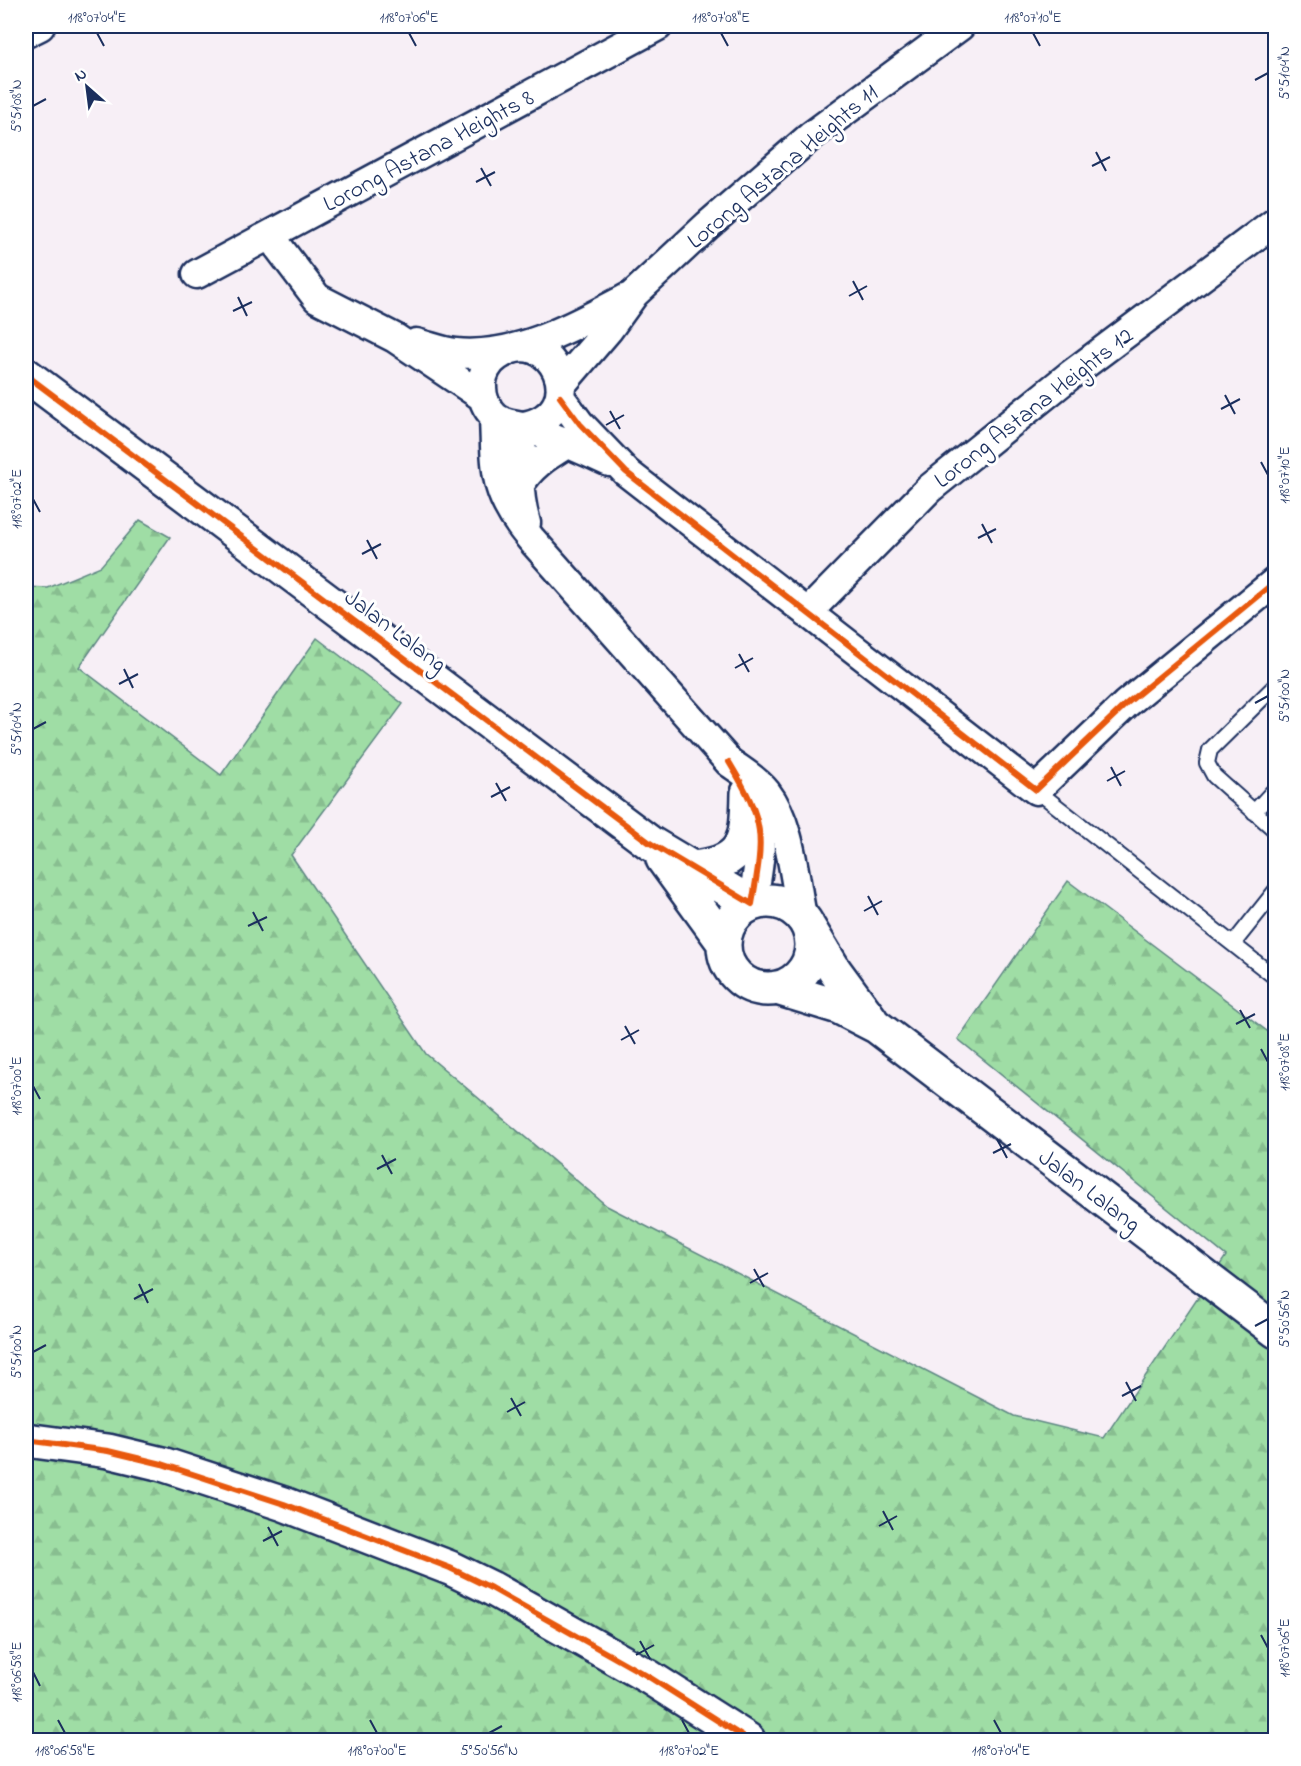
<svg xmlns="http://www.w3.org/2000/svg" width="1301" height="1766" font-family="'Indie Flower',sans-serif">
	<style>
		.forest { fill: url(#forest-firs); stroke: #5d8682; stroke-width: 1.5 }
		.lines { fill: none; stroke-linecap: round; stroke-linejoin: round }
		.lane-casing { stroke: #1b2f5e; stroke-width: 18 }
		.street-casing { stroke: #1b2f5e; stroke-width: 33 }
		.secondary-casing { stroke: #1b2f5e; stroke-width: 38 }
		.lane { stroke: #fff; stroke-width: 14 }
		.street { stroke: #fff; stroke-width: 28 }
		.secondary { stroke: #fff; stroke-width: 33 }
		.cycleway-casing { stroke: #fff; stroke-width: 10 }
		.cycleway { stroke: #e8590c; stroke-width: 6 }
		.ticks { fill: none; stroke: #1b2f5e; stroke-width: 2 }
		.labels { text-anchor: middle; stroke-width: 6; stroke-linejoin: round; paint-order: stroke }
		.street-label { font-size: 24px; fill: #1b2f5e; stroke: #fff }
		.neatline { fill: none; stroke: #1b2f5e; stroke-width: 2 }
		.ticks-label { font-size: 15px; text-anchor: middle; fill: #1b2f5e }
	</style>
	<defs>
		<pattern id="forest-firs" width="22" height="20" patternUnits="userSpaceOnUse" patternTransform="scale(1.5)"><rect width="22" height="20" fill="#9fdda5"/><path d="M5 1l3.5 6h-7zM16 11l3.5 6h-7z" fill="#88be90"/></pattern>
	</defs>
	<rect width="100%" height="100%" fill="#f7eff6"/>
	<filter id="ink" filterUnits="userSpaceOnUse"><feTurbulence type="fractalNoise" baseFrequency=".0167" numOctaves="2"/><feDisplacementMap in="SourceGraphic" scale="12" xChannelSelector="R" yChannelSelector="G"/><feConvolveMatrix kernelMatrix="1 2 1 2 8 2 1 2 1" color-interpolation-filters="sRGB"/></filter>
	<g filter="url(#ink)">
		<path class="forest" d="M140,520L170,537L79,667L221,775L317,638L403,704L291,855L426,1054L607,1206L1014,1416L1104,1438L1226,1256L958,1039L1068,881L1275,1037V1740H26V587L48,588L101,566Z"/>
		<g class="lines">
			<g class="lane-casing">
				<path id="lane" d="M1276,685L1210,750L1207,763L1214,776L1276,831
					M1036,790L1276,978
					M1254,812L1276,788
					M1233,944L1276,890"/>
			</g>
			<g class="street-casing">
				<path id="street" d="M26,33L40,26
					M270,236L317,298L395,338L483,397
					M197,274L658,26
					M416,343C429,346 443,352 456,353C517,359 576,325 627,298
					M561,385L608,330L634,294L708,225L811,136L960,26
					M560,397L580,424L626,472L1036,790L1126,704L1276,581
					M494,416C496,472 493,494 531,539L729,762C741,771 757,780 766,792C791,824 794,877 802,916
					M524,426C594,412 551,319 498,356C488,362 481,375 482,387C482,398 486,408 494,416C505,426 516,423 528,428C556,438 582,449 609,462
					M524,426C519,460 516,489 526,523
					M519,486C531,465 547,456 568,443
					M807,613L929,489L1069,376L1276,221
					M751,800C766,838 759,865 752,904"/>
			</g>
			<g class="secondary-casing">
				<path id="secondary" d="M26,375L650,843L752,904
					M663,859L724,943
					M692,868C745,863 747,842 748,793
					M724 945a44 44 0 1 1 88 0a44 44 0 1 1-88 0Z
					M809,928L835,971L871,1020
					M777,988L839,1007L876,1026L1276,1331
					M26,1440L108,1451L162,1464L284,1504L450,1568L491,1588L649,1677L748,1740"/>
			</g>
			<use href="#lane" class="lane"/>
			<use href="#street" class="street"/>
			<use href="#secondary" class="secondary"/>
			<g class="cycleway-casing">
				<path id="cycleway" d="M26,375L650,843L752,904C764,835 766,823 729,762
					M560,397L580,424L626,472L1036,790L1126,704L1276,581
					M26,1440L108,1451L162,1464L284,1504L450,1568L491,1588L649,1677L748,1740"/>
			</g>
			<use href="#cycleway" class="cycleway"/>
		</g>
	</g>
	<path class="ticks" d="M97,33L104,46M409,33L416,46M721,33L728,46M1033,33L1040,46M1255,80L1268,73M33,106L46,99M1096,152L1106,171M1092,166L1110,157M481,168L491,186M476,182L495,172M853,281L863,300M849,296L867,286M238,297L247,316M233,311L252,302M1225,395L1235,414M1221,409L1240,399M610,411L620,429M606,425L624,415M1261,462L1268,475M33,499L40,512M982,524L992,543M978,538L996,529M367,540L377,559M362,554L381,544M739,654L749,672M735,668L753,658M124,669L133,688M119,684L138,674M1255,703L1268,696M33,729L46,722M1111,767L1121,786M1107,781L1125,771M496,783L506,801M491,797L510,787M868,896L878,915M864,911L882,901M253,912L263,931M248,926L267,917M1240,1010L1250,1028M1236,1024L1255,1014M625,1026L635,1044M621,1040L639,1030M1261,1049L1268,1062M33,1086L40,1099M997,1139L1007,1158M993,1153L1011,1144M382,1155L392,1174M377,1169L396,1159M754,1269L764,1287M750,1283L768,1273M139,1284L148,1303M134,1299L153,1289M1255,1326L1268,1319M33,1352L46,1345M1126,1382L1136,1401M1122,1396L1141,1386M511,1398L521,1416M507,1412L525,1402M883,1511L893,1530M879,1526L897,1516M268,1527L278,1546M263,1541L282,1531M1261,1635L1268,1648M640,1641L650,1659M636,1655L654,1645M33,1672L40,1686M58,1720L65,1733M370,1720L377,1733M682,1720L689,1733M994,1720L1001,1733M489,1733L502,1726"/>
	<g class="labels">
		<g class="street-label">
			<text transform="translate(428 150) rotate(-28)" y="8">Lorong Astana Heights 8</text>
			<text transform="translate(782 166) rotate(-40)" y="8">Lorong Astana Heights 11</text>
			<text transform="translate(1033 407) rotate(-38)" y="8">Lorong Astana Heights 12</text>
			<text transform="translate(396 630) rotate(37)" y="8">Jalan Lalang</text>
			<text transform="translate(1090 1190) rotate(37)" y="8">Jalan Lalang</text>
		</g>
	</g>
	<rect width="1301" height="1766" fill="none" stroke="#fff" stroke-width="66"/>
	<g transform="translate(87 87) rotate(332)" stroke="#ffffff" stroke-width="4.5" paint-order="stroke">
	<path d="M0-4.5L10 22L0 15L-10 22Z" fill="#1b2f5e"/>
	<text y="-9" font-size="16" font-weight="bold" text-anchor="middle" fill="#1b2f5e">N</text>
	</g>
	<rect x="33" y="33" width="1235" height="1700" class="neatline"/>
	<g class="ticks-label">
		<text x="97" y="22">118°07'04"E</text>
		<text x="409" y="22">118°07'06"E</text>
		<text x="721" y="22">118°07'08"E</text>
		<text x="1033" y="22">118°07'10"E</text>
		<text transform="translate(1284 73) rotate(-90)" y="5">5°51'04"N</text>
		<text transform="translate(16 106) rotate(-90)" y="5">5°51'08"N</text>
		<text transform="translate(1284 475) rotate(-90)" y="5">118°07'10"E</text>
		<text transform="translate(16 499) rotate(-90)" y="5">118°07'02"E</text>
		<text transform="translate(1284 696) rotate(-90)" y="5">5°51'00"N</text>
		<text transform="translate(16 729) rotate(-90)" y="5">5°51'04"N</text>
		<text transform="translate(1284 1062) rotate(-90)" y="5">118°07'08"E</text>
		<text transform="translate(16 1086) rotate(-90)" y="5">118°07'00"E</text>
		<text transform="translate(1284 1319) rotate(-90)" y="5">5°50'56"N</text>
		<text transform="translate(16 1352) rotate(-90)" y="5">5°51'00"N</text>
		<text transform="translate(1284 1648) rotate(-90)" y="5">118°07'06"E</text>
		<text transform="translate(16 1672) rotate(-90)" y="5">118°06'58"E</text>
		<text x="65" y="1755">118°06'58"E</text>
		<text x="377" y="1755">118°07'00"E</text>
		<text x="489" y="1755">5°50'56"N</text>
		<text x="689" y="1755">118°07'02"E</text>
		<text x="1001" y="1755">118°07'04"E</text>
	</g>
</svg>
